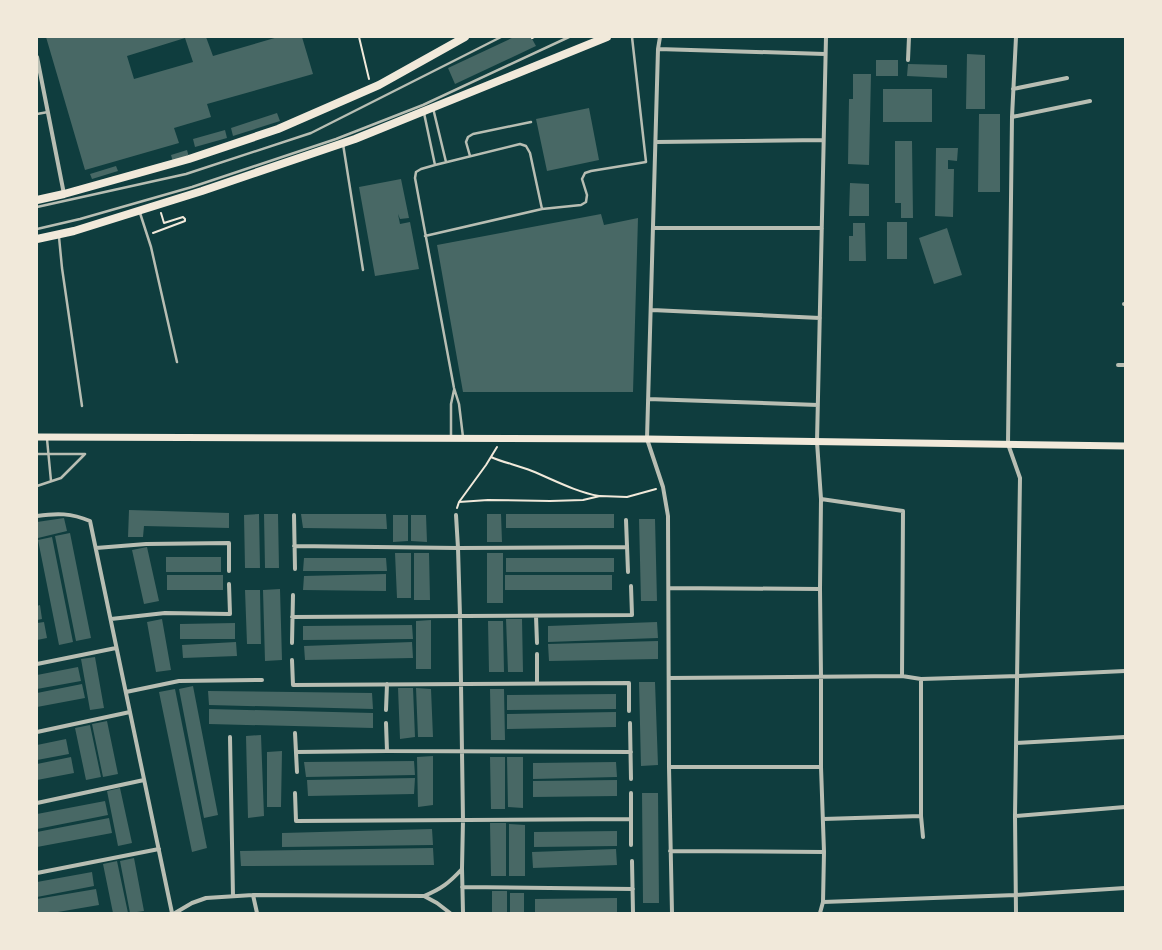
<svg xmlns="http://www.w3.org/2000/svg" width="1162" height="950" font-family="'Space Grotesk',sans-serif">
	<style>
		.building { fill: #486865; fill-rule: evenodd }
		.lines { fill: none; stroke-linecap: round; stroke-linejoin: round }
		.path { stroke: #f1e9da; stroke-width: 2 }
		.service { stroke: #b8beb3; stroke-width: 2.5 }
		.minor { stroke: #b8beb3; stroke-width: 4 }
		.secondary { stroke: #f1e9da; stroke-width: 7 }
		.primary { stroke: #f1e9da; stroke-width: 8 }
	</style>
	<rect width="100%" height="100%" fill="#0f3d3e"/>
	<path class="building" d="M46,37H206L213,56L278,37H302L313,74L207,104L211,117L174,128L179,143L85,170ZM185,38L193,62L134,79L127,56Z
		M514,37H531L536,46L455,84L448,68Z
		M967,54L985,55V109H966Z
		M876,60H898V76H876Z
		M908,64L947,65V78L907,76Z
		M853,74H871L869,165L848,164L849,99H853Z
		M883,89H932V122H883Z
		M589,108L599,160L547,171L536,119Z
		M277,113L280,121L233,136L231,128Z
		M979,114H1000V192H978Z
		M225,130L227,138L195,147L193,139Z
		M895,141H912L913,218H901V203H895Z
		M936,148H958L957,161L948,160V169H954L953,217L935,216Z
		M187,150L189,157L173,162L171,155Z
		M116,166L118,171L92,179L90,174Z
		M401,179L409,218L400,219L398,214L400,224L410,222L419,269L375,276L359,187Z
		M850,183L869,184V216H849Z
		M601,214L604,225L638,218L633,392H463L437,245Z
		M887,222H907V259H887Z
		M853,223H865L866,261H849V236H853Z
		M947,228L962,275L934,284L919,238Z
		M129,510L229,513V528L144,526L143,537H128Z
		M259,514L260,568H245L244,515Z
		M264,514H278L279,568H265Z
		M301,514H386L387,529L303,528Z
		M487,514H501L502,542H487Z
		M506,514H614V528H506Z
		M393,515H408V541L393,542Z
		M411,515H426L427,542L411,541Z
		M64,518L67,531L38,538L37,522Z
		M639,519H655L657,601H641Z
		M70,533L91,638L76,641L55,536Z
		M52,537L73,642L59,645L38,540Z
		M147,547L159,601L144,604L132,550Z
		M395,553H411V598H397Z
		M414,553H429L430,600H414Z
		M487,553H503V603H487Z
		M166,557H221V572H166Z
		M304,558H386L387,571H303Z
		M506,558H614V572H506Z
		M386,574V591L303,590L304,576Z
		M167,575H223V590H167Z
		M505,575H612V590H505Z
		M280,589L282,660L265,661L263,590Z
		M245,590H260L261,644H247Z
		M40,605L42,619L37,620V606Z
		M162,619L171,670L156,672L147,622Z
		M506,619H522L523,672H508Z
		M431,620V669H416V621Z
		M488,621H503L504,672H489Z
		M44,622L47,638L37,640V623Z
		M657,622L658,638L548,642V626Z
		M235,623V639H180V624Z
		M412,625L413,639L303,640V626Z
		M658,641V659L549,661L548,644Z
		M236,642L237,656L183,658L182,645Z
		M412,642L413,658L305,660L304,646Z
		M95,657L104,708L90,710L81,659Z
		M78,667L81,681L37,689V675Z
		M639,682H655L658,765L641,766Z
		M82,684L85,698L37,707V693Z
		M193,686L218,815L204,818L179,689Z
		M398,688H413L415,737L400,739Z
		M416,688L431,689L433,737H418Z
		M175,689L207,848L192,852L159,692Z
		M490,689H504L505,740H491Z
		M208,691L372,693L373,709L209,705Z
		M616,694V709L507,710V695Z
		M209,709L373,713V728L209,724Z
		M616,712V727L507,729V714Z
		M107,721L118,774L103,777L92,724Z
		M90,725L101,777L86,780L75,728Z
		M261,735L264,816L248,818L246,736Z
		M66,739L69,754L37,760V745Z
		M282,751L281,807H267V752Z
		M433,756V805L418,807L417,757Z
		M71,757L74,773L37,780V764Z
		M490,757H505V809H491Z
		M507,757H523V808L508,807Z
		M414,761L415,775L306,777L304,762Z
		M616,762L617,777L533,779V763Z
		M415,778L414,794L308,796L307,780Z
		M617,780V796L533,797V781Z
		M120,788L132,843L118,846L107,791Z
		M642,793H658L659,903H643Z
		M105,801L108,815L37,829V814Z
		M109,818L112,833L37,847V832Z
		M490,823H506V876H491Z
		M509,824L525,825V876H509Z
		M432,829L433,845L282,847V833Z
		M617,831V846L534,847V832Z
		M433,848L434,865L241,866L240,851Z
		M616,849L617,865L533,868L532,852Z
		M134,858L144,911L130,913L120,861Z
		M117,861L128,913H113L103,864Z
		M92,872L94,886L37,897V882Z
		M96,889L99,905L52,913H37V899Z
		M492,891H507V913H492Z
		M510,893H524V913H510Z
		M617,898V913H535V899Z"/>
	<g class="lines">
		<path class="path" d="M359,37L369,79
			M532,38L534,37
			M153,233L185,221V219L183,217L164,223L161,213
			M491,457C504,463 518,465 532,471C554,480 576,492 599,496
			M459,502L488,500L550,501L583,500L600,496L627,497L656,489
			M457,508L459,502L486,465L497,447"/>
		<path class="service" d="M433,108L446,162
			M424,113L435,165
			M37,114L48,112
			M343,144L363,270
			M470,156L466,142L468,137L473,134L531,122
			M37,207L186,174L311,133L501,37
			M140,213L151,247L177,362
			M37,229L80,219L192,187L336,139L423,105L569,37
			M425,236L542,209L581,205L586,202L587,195L582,179L585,173L591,171L646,162L632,37
			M59,237L62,268L82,406
			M451,437V404L454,390
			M463,437L459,404L454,388L415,178L416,172L421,169L435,165L520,144L526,146L530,153L542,209
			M47,439L51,481
			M37,454H85
			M37,486L61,478L85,454"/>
		<path class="minor" d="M660,37L658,49L647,439L663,487L668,516L669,767L672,913
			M1016,37L1012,117L1008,444L1020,478L1015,816L1016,913
			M658,49L825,54
			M37,57L64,194
			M908,60L909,37
			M1013,89L1067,78
			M1012,117L1090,101
			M656,142L823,140
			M653,228H822
			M1124,304H1125
			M652,310L820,318
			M1118,365H1125
			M648,399L818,405
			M821,499L903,511L902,676
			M294,515L295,569
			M456,515L458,548L460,616L463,820L462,868L463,913
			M37,516C57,513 71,513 90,521L172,913
			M626,520L628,572
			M294,546L458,548L627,547
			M96,548L146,544L229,543V571
			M669,588L820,589
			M536,616L537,643
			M292,617L632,615L631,586
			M111,619L165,613L230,614L229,584
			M292,643L293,595
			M537,654V683
			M292,660L293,685L629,683V711
			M37,664L116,648
			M669,678L902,676L921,679L1018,676L1125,671
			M921,679V816L923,837
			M126,692L179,681L262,680
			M386,710L387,684
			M386,723L387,751
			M630,723L631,779
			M37,732L130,712
			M295,733L297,772
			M230,737L233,896
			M1016,743L1125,737
			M296,752L387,751L631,752
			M669,767H821
			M295,793L296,821L631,819
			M631,793V845
			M37,803L144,780
			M1015,816L1125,807
			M823,819L921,816
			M670,851L824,852
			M632,861L633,913
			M37,873L159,849
			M462,887L633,889
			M253,895L257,913
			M424,896L437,903L450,913
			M823,902L1016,895L1125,888
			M175,913L192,903L206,898L253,895L424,896C441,889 449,883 462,869
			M820,913L823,902L824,852L821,767V677L820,589L821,499L817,442L826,37"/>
		<path class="secondary" d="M37,437L647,439L1125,446"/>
		<path class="primary" d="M37,200L64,194L189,159L278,129L379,85L465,37
			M37,239L74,231L202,191L355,139L607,37"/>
	</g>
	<rect width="1162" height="950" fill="none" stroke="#f1e9da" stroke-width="76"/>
</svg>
